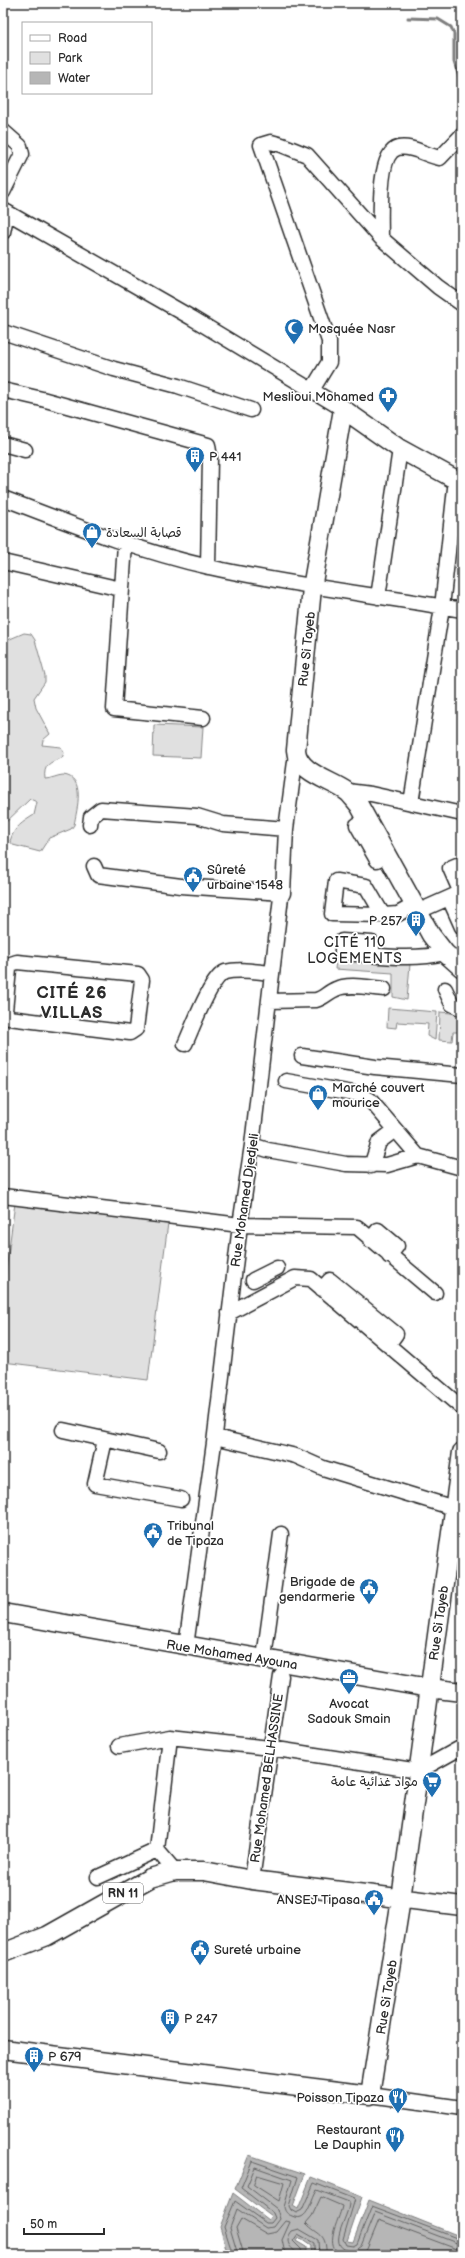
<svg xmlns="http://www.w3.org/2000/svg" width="465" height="2258" font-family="'Balsamiq Sans','Playpen Sans Arabic',sans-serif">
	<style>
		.green { fill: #e0e0e0; stroke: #868686 }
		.water { fill: #b6b6b6; stroke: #7e7e7e }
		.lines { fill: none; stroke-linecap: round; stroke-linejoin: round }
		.shore { stroke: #636363; stroke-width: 1 }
		.stream { stroke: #7e7e7e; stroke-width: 3 }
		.minor-casing { stroke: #2b2b2b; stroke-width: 17 }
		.major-casing { stroke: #2b2b2b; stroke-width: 21 }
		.minor { stroke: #fff; stroke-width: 14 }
		.major { stroke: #fff; stroke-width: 18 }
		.labels { text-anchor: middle; stroke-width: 3.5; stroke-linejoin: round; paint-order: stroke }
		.shield { fill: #fff; stroke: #6b6b6b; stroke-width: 1 }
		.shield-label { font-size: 12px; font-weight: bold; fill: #2b2b2b }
		.poi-label { font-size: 13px; fill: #2b2b2b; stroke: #fff; text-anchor: start }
		.street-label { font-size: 13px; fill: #2b2b2b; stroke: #fff }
		.neighbourhood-label { font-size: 14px; letter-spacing: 1px; fill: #2b2b2b; stroke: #fff }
		.district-label { font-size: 17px; font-weight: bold; letter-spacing: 1px; fill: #2b2b2b; stroke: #fff }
	</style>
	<rect width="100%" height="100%" fill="#fff"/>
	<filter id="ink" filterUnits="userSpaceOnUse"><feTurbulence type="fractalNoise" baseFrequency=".025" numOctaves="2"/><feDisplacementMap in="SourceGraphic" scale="8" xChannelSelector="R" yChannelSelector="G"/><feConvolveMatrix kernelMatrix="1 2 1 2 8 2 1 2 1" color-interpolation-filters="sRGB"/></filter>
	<g filter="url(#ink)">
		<path class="green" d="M24,633L31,634L35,640L45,676V682L34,698L36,708L50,734L43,740L42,745L61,747L64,753L62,758C50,762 43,765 45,779C51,779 58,775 63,775C86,777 77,809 74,825L71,829L49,838L40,852L13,845L10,841C14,827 23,822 34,815L37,802L30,799L3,825V642Z
			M154,725L203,727L201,758L153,756Z
			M336,960L410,964L407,1000L393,997V973L335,969Z
			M388,1008L437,1012L435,1040L427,1036L428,1024L397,1022L396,1028L387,1027Z
			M440,1012L462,1014V1032H453L452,1041L439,1040Z
			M15,1203L168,1223L148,1380L3,1362V1294Z
			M3,2127L6,2146L7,2182H3Z"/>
		<path class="water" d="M249,2155L305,2174L293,2206L298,2209L311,2177L362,2197L347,2241L353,2242L369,2200L462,2237V2255H310L311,2246L298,2237L296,2241L306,2247V2255H232L227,2252L220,2227L233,2193L268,2220L271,2216L235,2189Z"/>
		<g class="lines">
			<path class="shore" d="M257,2175L284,2183L279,2201L254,2185Z
				M233,2255L224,2227L235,2201L266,2223H271L275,2218L273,2213L241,2188L252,2161L298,2177L289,2206L291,2210L296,2213L302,2210L314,2183L355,2199L343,2239L346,2245L353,2246L357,2244L372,2206L462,2240
				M238,2255L230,2228L237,2209L266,2228L274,2227L280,2219L277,2209L247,2186L255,2167L292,2180L284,2207C285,2212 287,2214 292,2216C309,2224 310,2199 317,2190L349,2202C350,2217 322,2250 354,2251L361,2246L375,2212L462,2245
				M244,2255L236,2228L241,2219L267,2234L277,2232L286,2221L290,2222L282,2240L284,2249L290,2255
				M297,2255L296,2252C288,2246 285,2240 292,2231L299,2229L318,2240L319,2255
				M302,2255L301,2249L293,2241L298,2234L314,2243V2255
				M326,2255C327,2232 318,2236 306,2223L312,2216L321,2197L342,2206C339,2222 322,2245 342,2255
				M361,2255L367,2249L379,2220L462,2251"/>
			<path class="stream" d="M408,18L438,19L451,27L454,34V62L462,86"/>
			<g class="minor-casing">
				<path id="minor" d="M3,131L20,146L22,154L3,192
					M3,210L192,318L343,409
					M3,232L7,212
					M381,238C381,220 377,153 398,148C412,145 427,156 440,158L461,136
					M3,332L114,369L178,386L251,410
					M3,390L42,399L208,445L210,458L208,567
					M312,390L329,362V341L261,145L271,142L282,145L307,155L381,238L438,287L462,304
					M3,444L25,450
					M3,498C71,524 138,551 209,567C293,586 378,595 462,610
					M125,544L114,709L203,718
					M3,562L121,589
					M378,597L400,449
					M347,791L371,794L462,814
					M411,803L442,607L456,479
					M368,819L357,825L377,860L387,854
					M90,825L91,817L101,809L197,816L223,824L286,829
					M94,866L98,875L181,886L283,893
					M461,893L450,868L457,865L462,876
					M449,898L462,927
					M417,912L462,892
					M383,915L332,914L336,881L366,886L383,915L398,914L414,905
					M372,955V943L342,941V953C376,955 412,961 445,953
					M17,962L138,974L142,980L136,1029L130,1033L9,1018L5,1011L9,969L11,964Z
					M445,989L452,1004L462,1009
					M269,1001L316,1000C324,998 328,992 336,989C349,983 370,988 384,989
					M185,1044C192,1029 211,977 225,972C240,968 257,972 272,973
					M302,1056L375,1067L462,1075
					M286,1081L359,1094L370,1100L418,1156
					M252,1145L268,1150L346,1164L387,1165L418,1156L462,1168
					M371,1166L379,1142L395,1130
					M3,1196L240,1225L357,1227L435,1293
					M370,1240L378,1230L397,1246L389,1256
					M253,1280L277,1268
					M322,1289L330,1280L396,1334L388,1345
					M229,1313L295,1278L311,1279L462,1408
					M63,1430L159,1451
					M215,1437L296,1456L323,1468L454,1508
					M105,1440L95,1484L181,1499
					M186,1646L214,1443L240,1225L252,1145L281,897L283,893L286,829L296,754
					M264,1658L281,1534
					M170,1737L157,1850L175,1871
					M119,1746L170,1737L270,1748L419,1771L462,1747
					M98,1877L157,1850
					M252,1880L281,1676
					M370,2095L462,2108"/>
			</g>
			<g class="major-casing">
				<path id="major" d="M462,483L400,449L343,409L312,588L296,750C298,773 331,780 346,791C351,794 355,801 359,805L431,935L445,953L462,968
					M3,1613L429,1688L462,1692
					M3,1953L47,1936L150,1878L175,1871H204L252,1880L462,1906
					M3,2049L370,2095L401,1899L462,1452"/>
			</g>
			<use href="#minor" class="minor"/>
			<use href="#major" class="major"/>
		</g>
	</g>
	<defs>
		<g id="mosque-pin" transform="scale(1)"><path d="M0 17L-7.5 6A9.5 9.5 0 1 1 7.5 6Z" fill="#1f6fb2" stroke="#fff"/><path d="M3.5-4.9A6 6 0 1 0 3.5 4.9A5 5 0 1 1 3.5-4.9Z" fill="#fff"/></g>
		<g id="pharmacy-pin" transform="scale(1)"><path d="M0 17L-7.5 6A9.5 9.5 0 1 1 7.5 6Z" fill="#1f6fb2" stroke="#fff"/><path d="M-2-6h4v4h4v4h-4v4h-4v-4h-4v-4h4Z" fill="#fff"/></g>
		<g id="building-pin" transform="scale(1)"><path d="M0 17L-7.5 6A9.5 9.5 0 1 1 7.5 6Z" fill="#1f6fb2" stroke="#fff"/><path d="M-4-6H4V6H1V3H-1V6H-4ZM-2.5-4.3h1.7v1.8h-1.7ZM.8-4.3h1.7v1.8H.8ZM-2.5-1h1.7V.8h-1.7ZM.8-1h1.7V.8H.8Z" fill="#fff"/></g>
		<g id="shop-pin" transform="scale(1)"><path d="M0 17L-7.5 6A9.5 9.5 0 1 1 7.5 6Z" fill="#1f6fb2" stroke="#fff"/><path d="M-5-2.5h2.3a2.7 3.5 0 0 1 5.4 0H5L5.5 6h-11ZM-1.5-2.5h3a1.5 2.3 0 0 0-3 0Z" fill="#fff"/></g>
		<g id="civic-pin" transform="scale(1)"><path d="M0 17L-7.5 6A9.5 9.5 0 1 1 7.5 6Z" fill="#1f6fb2" stroke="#fff"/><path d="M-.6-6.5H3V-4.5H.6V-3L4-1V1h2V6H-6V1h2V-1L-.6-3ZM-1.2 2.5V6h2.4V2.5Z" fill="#fff"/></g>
		<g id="office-pin" transform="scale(1)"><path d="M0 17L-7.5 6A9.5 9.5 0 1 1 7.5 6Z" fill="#1f6fb2" stroke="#fff"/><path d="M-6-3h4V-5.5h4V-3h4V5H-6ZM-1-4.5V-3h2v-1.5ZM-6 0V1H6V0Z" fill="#fff"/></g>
		<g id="supermarket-pin" transform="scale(1)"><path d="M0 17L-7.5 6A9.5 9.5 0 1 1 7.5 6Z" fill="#1f6fb2" stroke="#fff"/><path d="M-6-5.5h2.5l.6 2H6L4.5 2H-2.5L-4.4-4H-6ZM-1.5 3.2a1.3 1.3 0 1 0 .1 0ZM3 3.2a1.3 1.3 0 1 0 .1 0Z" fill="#fff"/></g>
		<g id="restaurant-pin" transform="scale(1)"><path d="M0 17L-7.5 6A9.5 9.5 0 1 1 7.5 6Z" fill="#1f6fb2" stroke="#fff"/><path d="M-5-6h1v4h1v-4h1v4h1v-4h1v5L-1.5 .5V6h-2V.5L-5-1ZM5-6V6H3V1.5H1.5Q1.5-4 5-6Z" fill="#fff"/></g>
	</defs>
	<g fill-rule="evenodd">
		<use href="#mosque-pin" x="294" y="328"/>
		<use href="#pharmacy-pin" x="388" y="396"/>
		<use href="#building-pin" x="195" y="456"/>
		<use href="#shop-pin" x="92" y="532"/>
		<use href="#civic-pin" x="193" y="876"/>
		<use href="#building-pin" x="416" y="920"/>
		<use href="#shop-pin" x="318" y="1094"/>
		<use href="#civic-pin" x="153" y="1532"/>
		<use href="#civic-pin" x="369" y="1588"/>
		<use href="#office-pin" x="349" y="1678"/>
		<use href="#supermarket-pin" x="432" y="1781"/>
		<use href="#civic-pin" x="374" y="1899"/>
		<use href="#civic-pin" x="200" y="1949"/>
		<use href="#building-pin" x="170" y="2018"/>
		<use href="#building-pin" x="34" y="2056"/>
		<use href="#restaurant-pin" x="398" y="2097"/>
		<use href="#restaurant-pin" x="395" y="2136"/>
	</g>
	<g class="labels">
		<rect class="shield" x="103" y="1883" width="40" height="20" rx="3"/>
		<g class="shield-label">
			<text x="123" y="1897">RN 11</text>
		</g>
		<g class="poi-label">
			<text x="308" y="333">Mosquée Nasr</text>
			<text x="374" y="401" text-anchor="end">Meslioui Mohamed</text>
			<text x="209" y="461">P 441</text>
			<text x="106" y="537">قصابة السعادة</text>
			<text x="207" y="874">Sûreté<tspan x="207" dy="15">urbaine 1548</tspan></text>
			<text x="402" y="925" text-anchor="end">P 257</text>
			<text x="332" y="1092">Marché couvert<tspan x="332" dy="15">mourice</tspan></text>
			<text x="167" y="1530">Tribunal<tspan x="167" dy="15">de Tipaza</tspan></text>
			<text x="355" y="1586" text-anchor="end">Brigade de<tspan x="355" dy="15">gendarmerie</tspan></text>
			<text x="349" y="1708" text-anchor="middle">Avocat<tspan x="349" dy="15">Sadouk Smain</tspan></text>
			<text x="418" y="1786" text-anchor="end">مواد غذائية عامة</text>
			<text x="360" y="1904" text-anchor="end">ANSEJ Tipasa</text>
			<text x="214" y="1954">Sureté urbaine</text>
			<text x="184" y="2023">P 247</text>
			<text x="48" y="2061">P 679</text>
			<text x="384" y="2102" text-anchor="end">Poisson Tipaza</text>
			<text x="381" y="2134" text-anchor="end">Restaurant<tspan x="381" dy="15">Le Dauphin</tspan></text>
		</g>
		<g class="street-label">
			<text transform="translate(306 649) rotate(-84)" y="5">Rue Si Tayeb</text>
			<text transform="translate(244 1200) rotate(-82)" y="5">Rue Mohamed Djedjeli</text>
			<text transform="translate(438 1623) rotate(-82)" y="5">Rue Si Tayeb</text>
			<text transform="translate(232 1654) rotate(9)" y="5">Rue Mohamed Ayouna</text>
			<text transform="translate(266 1778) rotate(-82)" y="5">Rue Mohamed BELHASSINE</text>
			<text transform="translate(386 1997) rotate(-81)" y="5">Rue Si Tayeb</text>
		</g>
		<g class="neighbourhood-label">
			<text x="355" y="947">CITÉ 110<tspan x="355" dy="16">LOGEMENTS</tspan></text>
		</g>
		<g class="district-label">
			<text x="72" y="998">CITÉ 26<tspan x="72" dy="20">VILLAS</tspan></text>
		</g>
	</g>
	<rect width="465" height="2258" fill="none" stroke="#fff" stroke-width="16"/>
	<rect x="8" y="8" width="449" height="2242" fill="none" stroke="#2b2b2b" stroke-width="1.5" filter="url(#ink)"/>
	<rect x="22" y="22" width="130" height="72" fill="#ffffff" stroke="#aaaaaa"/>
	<rect x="30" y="35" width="20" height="6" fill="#ffffff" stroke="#aaaaaa"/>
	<text x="58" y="42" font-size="12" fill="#2b2b2b">Road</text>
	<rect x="30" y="52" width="20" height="12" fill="#e0e0e0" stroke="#aaaaaa"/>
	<text x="58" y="62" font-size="12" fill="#2b2b2b">Park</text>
	<rect x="30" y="72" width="20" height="12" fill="#b6b6b6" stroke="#aaaaaa"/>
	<text x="58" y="82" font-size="12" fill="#2b2b2b">Water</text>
	<path d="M24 2228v6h80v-6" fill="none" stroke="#2b2b2b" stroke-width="2"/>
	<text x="30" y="2228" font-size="12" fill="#2b2b2b" stroke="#ffffff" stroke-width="3" paint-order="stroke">50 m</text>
</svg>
